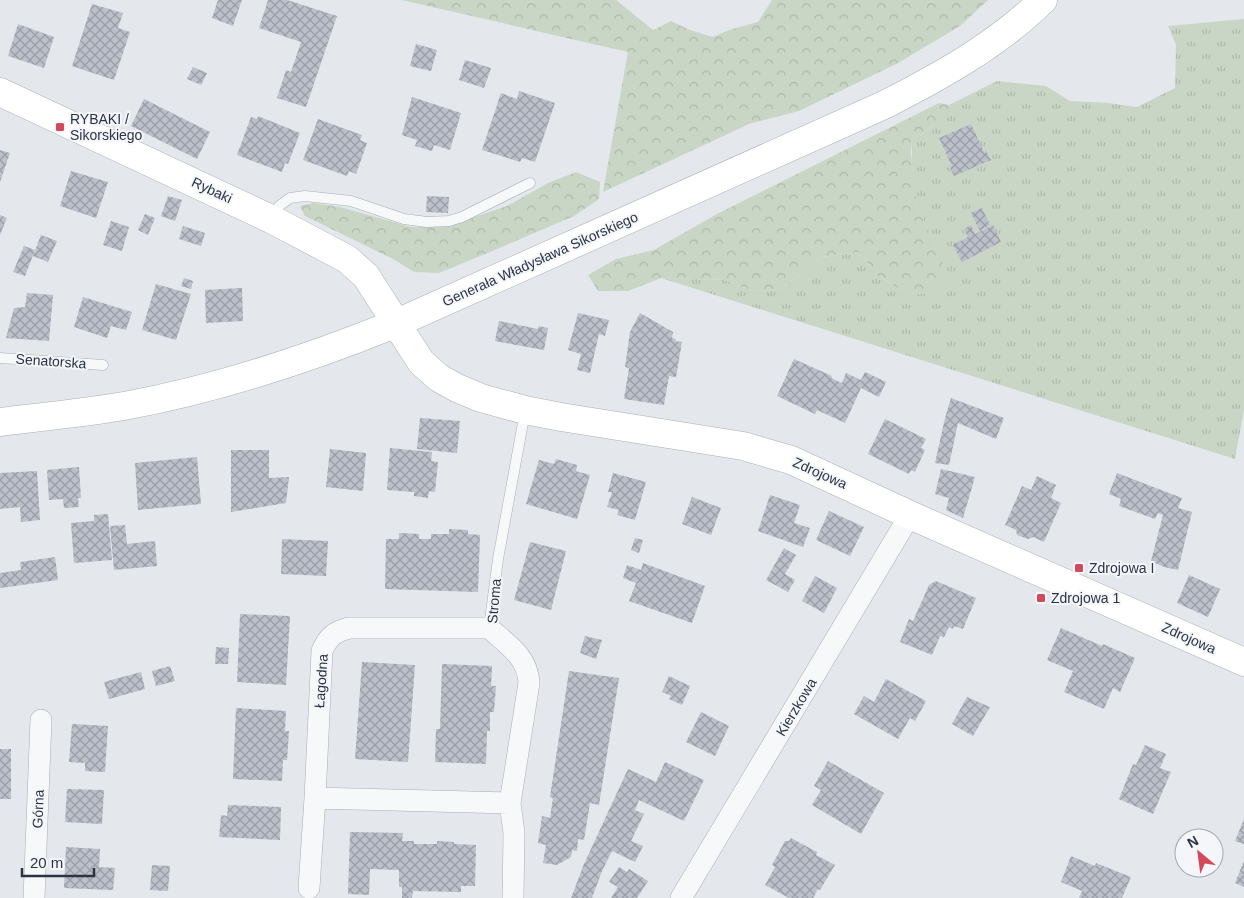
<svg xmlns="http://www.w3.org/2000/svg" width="1244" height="898" font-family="Arial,sans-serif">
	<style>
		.grass { fill: url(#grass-tufts) }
		.forest { fill: url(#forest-crowns) }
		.building { fill: url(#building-cross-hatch) }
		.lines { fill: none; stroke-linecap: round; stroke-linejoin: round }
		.lane-casing { stroke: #a9aeb7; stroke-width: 11 }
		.street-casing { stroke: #a9aeb7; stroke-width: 22 }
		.secondary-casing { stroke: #a9aeb7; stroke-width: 29 }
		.lane { stroke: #f7f8fa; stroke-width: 10 }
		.street { stroke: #f7f8fa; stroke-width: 21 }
		.secondary { stroke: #fff; stroke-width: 28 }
		.poi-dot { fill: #d1495b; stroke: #f4f6f9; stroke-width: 2 }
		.labels { text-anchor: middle; stroke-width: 4; stroke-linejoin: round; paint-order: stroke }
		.poi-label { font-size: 14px; fill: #2b3445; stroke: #f4f6f9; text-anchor: start }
		.street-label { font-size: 14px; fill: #2b3445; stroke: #f4f6f9 }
	</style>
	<defs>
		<pattern id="grass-tufts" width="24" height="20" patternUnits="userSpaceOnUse" patternTransform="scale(1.25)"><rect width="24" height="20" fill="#c9d6c5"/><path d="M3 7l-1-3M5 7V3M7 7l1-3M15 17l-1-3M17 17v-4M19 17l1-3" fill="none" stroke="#adb8ab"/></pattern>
		<pattern id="forest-crowns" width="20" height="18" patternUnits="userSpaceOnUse" patternTransform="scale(1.25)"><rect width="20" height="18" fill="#c9d6c5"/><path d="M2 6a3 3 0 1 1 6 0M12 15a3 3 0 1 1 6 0" fill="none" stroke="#adb8ab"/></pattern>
		<pattern id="building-cross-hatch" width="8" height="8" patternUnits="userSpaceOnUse" patternTransform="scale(1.25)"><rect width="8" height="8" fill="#bbc0ca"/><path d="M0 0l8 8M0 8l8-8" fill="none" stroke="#989da6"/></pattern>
	</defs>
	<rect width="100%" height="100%" fill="#e4e7ec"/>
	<path class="grass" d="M1244,19V409L1235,459L661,278L725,280L752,291L781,289L822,257L859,252L878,276L908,294L929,293L940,253L917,207L912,166V140L934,125L949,105L997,81L1046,86L1070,101L1108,103L1137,107L1175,88L1176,45L1168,26Z"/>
	<path class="forest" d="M402,0H616L653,30L671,21L690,30L713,37L729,30L758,22L772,0H988L960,26L898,63L799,111L749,124L603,192L628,52Z
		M939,103L949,105L951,110L934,125L912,140L911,154L917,207L940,253L948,281L929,293L908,294L878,276L859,252L822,257L781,289L752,291L725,280L661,278L628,291H598L588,275L616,259L654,250L715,215Z
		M576,172L600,182L599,199L574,216L490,252L439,273L414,272L393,259L305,216L300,206L313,203L340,207L411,227H445L507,206L548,183Z"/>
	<path class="building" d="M218,0H242L233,26L212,18Z
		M268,0H287L337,16L306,107L277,98L286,70L291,72L301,42L259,28Z
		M92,4L123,13L118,28L130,32L114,80L72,66Z
		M18,24L54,37L44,68L8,56Z
		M416,44L437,50L431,71L410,66Z
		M465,60L491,68L484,88L459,80Z
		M193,67L207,73L201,85L187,79Z
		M519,91L555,103L535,162L522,158L520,162L482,150L501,93L517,99Z
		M412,97L461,113L450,150L434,145L432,151L415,146L417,140L402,135Z
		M144,99L210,132L197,159L131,126Z
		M258,116L300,133L288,164L285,163L282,172L237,155L251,117L257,119Z
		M318,119L362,135L360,140L367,143L356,174L349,171L347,176L303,160Z
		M971,124L984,152L986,151L991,160L954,176L950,167L952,166L939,138Z
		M0,150L10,153L0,182Z
		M71,171L108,182L96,218L60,206Z
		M168,196L182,200L175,221L161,216Z
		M427,196L449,197L448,213L426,212Z
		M982,208L990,225L980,231L971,213Z
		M145,214L155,218L148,235L138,230Z
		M0,215L7,218L0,235Z
		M111,221L129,227L122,251L103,245Z
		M971,225L975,234L993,225L1001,242L962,262L953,245L968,237L964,229Z
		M183,226L205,233L201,246L179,239Z
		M41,235L57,241L48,262L33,256Z
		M24,246L35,250L25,276L13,272Z
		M184,278L193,281L191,289L181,286Z
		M156,284L191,294L176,340L142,330Z
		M242,288L243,321L206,323L205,290Z
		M27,293L53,295L49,341L6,338L14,308L25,307Z
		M83,297L132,312L126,330L111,326L107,338L74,327Z
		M578,313L609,320L605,336L599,334L590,373L577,370L581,354L568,350Z
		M640,313L673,332L672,338L676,339L675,341L682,342L676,377L669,376L664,405L624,399L629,368L625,367L630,332Z
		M499,321L538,329L539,326L548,328L544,350L495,341Z
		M794,359L832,376L831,378L842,383L846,373L861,380L865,372L886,382L879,397L861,388L845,423L817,410L815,414L777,396Z
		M951,398L1004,418L996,439L958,423L949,465L935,463L945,418Z
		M420,418L460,421L457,453L417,449Z
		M885,419L926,439L921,448L925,450L915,472L911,470L909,474L868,454Z
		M390,448L432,452L431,461L438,462L435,492L429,491L428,498L414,496V492L387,490Z
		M330,449L366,453L363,491L326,487Z
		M231,450H269V478L289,477L286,503L231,512Z
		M197,457L201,504L138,510L135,463Z
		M556,459L577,465L576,471L590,475L577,519L526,504L539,460L554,464Z
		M79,467L81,498H78L79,507L64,508L63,499L49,500L47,470Z
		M941,469L975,477L963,518L946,510L949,498L935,494Z
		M37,471L40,520L21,522L20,507L0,509V473Z
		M613,473L646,482L635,520L617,515L619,510L607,507L612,492H608Z
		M1117,473L1182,498L1178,508L1192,512L1178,570L1164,567L1151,561L1163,515L1158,513L1155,519L1119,506L1121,499L1109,494Z
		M1037,476L1056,485L1051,498L1061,503L1044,542L1033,537L1028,539L1017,535L1016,530L1005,525L1022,486L1031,490Z
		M770,495L800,505L794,523L810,528L803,547L758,531Z
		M692,497L721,508L711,535L682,524Z
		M829,511L864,527L850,556L816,540Z
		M108,514L112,560L74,563L71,523L94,521V515Z
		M125,525L127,544L155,541L157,566L114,570L110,526Z
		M449,529L468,530V534L480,535L478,592L385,589L386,539H399V533L419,534V539H431V534H449Z
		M635,538L643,540L639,553L631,550Z
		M282,539L328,541L326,576L281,574Z
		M530,542L566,551L551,610L514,600Z
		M784,548L796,555L785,574L795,580L788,592L766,580Z
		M55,557L58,580L0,588V573L21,570L20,562Z
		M643,563L705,586L692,623L629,601L636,583L623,578L627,565L641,570Z
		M1189,575L1220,589L1208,617L1177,603Z
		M815,576L837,588L824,613L802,601Z
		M936,581L976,598L963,629L954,626L953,629L949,627L944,637L940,636L932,655L900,642L909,619L913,621L929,585Z
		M240,614L290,616L286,685L237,682Z
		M1061,628L1102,646L1103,644L1135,658L1120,692L1113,688L1104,709L1064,692L1073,671L1047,660Z
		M585,636L602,640L596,659L580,653Z
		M216,647L229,648L228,664H215Z
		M362,662L415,665L408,762L355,759Z
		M442,664L492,666L491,686H496L494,712H490V731H487L486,764L435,762L436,729H440Z
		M170,666L175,681L156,686L152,671Z
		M569,671L619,678L599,805L590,803L584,840L578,839L577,851L572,850L571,857L557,865L543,863L546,845L538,843L542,816L550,818L553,798L550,797Z
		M141,672L145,689L109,699L104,682Z
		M669,676L690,686L682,705L669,699L671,696L662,692Z
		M886,679L926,701L915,721L910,718L898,739L854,714L864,696L874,702Z
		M967,697L990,707L973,736L952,724Z
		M236,708L286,711L285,731H289L288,746L287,760H283L282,781L233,779Z
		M701,712L729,726L715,756L686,742Z
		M72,724L108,726L105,772L85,771V763L69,762Z
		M1145,745L1166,754L1160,768L1171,772L1153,814L1119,799L1133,764L1136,765Z
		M0,749H11V799H0Z
		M828,761L884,793L861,834L812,805L821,790L814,786Z
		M665,762L704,780L684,821L639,800L635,810L644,814L631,841L643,846L635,862L612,851L602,871L592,898H571L584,864L628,769L656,782Z
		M67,789L104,790L102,824L65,822Z
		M228,805L281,807L280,840L219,837L221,815L227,816Z
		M1244,819V844L1235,841Z
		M350,832L403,833L402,841H414V844H437V841L454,842V844L476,845L475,886H461V892L413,891L412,898H402V887H399V870L370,869L369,895L348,894Z
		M791,838L817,852L816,855L835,865L820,890L818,889L813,898H789L765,885L775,867L772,865L785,841H789Z
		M66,847L100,849L99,867L115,868L113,890L64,888Z
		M1071,856L1095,866L1096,863L1131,877L1122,898H1079L1082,891L1061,882Z
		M1244,861V887L1235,883Z
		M152,865L170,866L168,891L150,890Z
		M619,867L627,872L629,869L648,881L637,898H611L618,887L609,882Z"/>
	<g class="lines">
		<g class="lane-casing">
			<path id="lane" d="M272,218L279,206L290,198L305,196L351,201L404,219L427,222L449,221L462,217L530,183
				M0,358L103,365
				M489,628L498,559L525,412"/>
		</g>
		<g class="street-casing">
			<path id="street" d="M510,803L315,798L322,651C328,637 334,632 349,628H489C507,644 528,657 529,683L510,803L514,833L513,898
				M309,888L315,798
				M34,898L41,720
				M681,898L910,515"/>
		</g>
		<g class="secondary-casing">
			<path id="secondary" d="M0,92L271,219L347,259L366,276L421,362L439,378L457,388L481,398L525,410L561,417L743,446L791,460L910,515L1244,662
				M0,422C41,417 83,413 124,406C218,389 308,359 397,323L884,105C941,76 997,45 1043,0"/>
		</g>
		<use href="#lane" class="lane"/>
		<use href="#street" class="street"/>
		<use href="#secondary" class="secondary"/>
	</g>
	<g class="poi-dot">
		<rect x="55" y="122" width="10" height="10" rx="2.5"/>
		<rect x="1074" y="563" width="10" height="10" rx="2.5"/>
		<rect x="1036" y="593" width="10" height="10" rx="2.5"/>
	</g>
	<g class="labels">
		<g class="poi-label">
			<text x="70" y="124">RYBAKI /<tspan x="70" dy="16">Sikorskiego</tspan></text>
			<text x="1089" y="573">Zdrojowa I</text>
			<text x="1051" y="603">Zdrojowa 1</text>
		</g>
		<g class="street-label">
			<text transform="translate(212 190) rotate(25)" y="5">Rybaki</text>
			<text transform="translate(540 259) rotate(-24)" y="5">Generała Władysława Sikorskiego</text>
			<text transform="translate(51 361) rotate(4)" y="5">Senatorska</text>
			<text transform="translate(820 473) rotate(24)" y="5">Zdrojowa</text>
			<text transform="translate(494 601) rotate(-85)" y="5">Stroma</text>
			<text transform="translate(1189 638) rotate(24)" y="5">Zdrojowa</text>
			<text transform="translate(321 681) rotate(-86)" y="5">Łagodna</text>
			<text transform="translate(796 707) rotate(-59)" y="5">Kierzkowa</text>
			<text transform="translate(38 809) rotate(-88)" y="5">Górna</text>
		</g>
	</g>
	<g transform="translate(1199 853) rotate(331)"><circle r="24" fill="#f4f6f9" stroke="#a4a8b1"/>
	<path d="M0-4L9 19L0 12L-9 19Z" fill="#d1495b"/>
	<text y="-8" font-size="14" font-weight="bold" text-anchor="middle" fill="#2b3445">N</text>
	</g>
	<path d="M22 868v8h72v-8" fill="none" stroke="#2b3445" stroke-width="2.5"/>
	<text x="30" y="868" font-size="15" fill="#2b3445" stroke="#f4f6f9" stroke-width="4" paint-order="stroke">20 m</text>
</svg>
